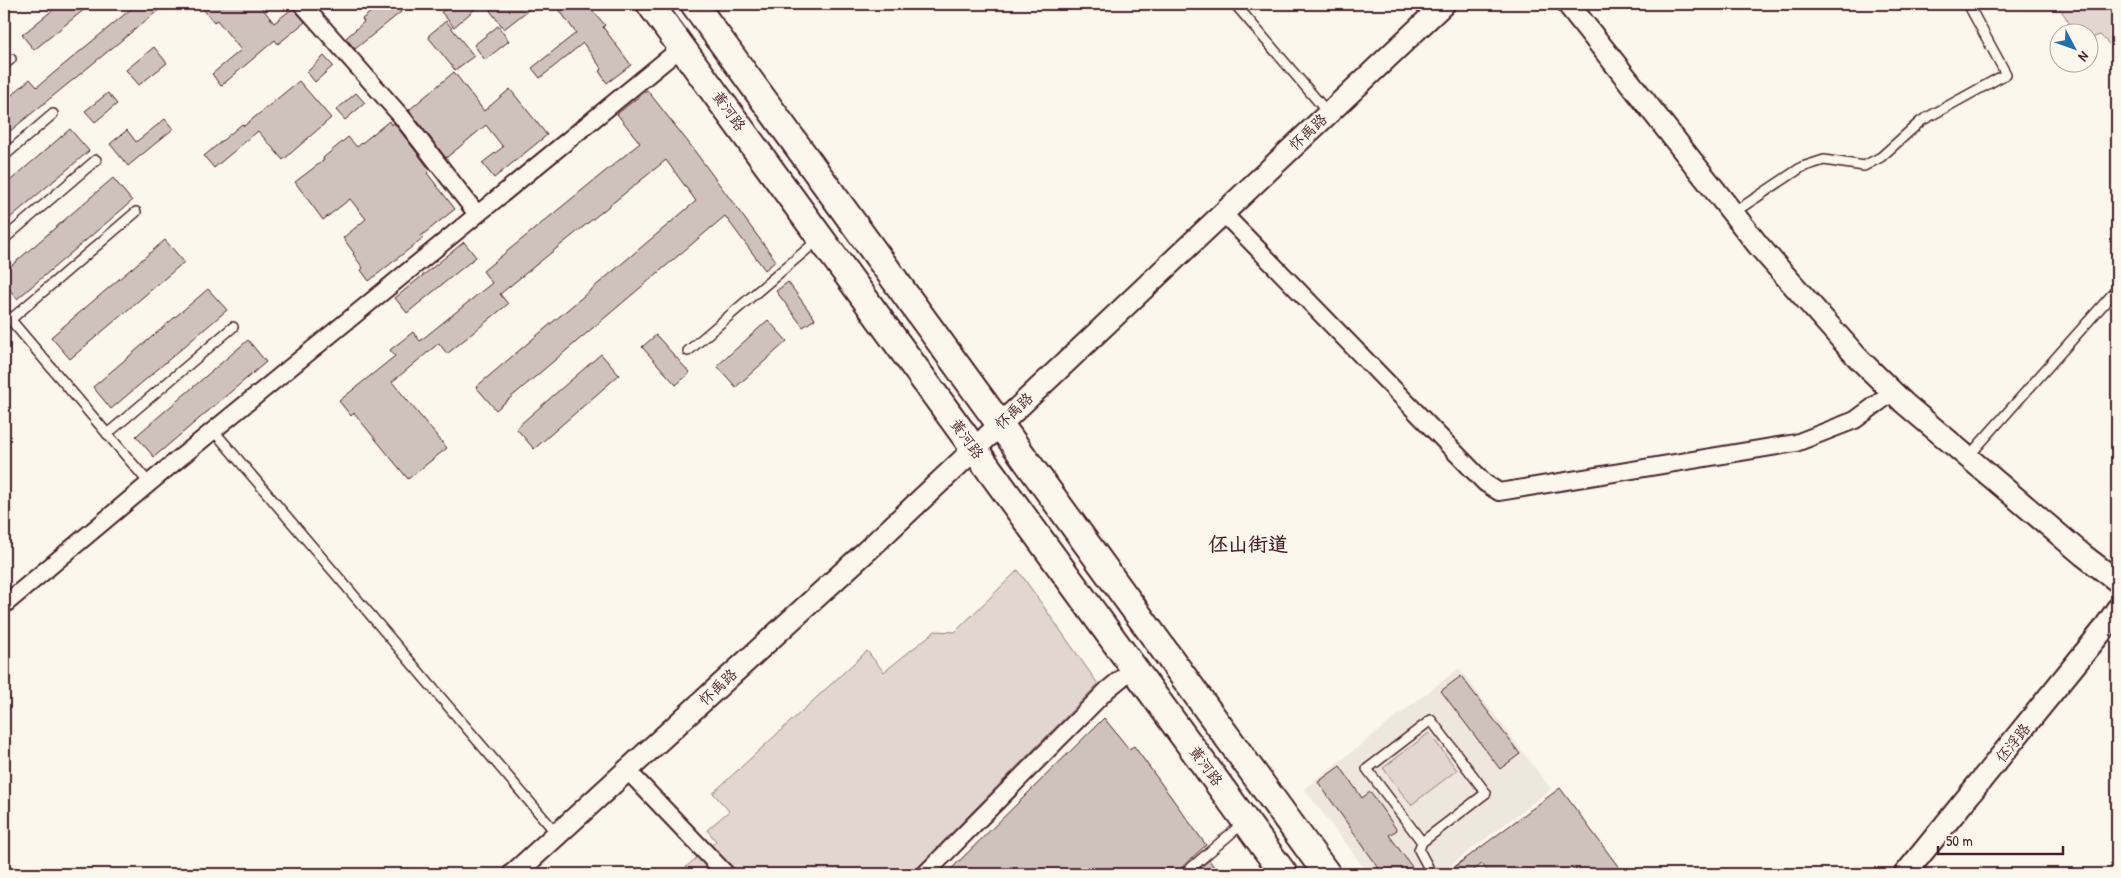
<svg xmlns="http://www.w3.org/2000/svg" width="2121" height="878" font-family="'Patrick Hand','LXGW WenKai TC',sans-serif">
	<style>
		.built { fill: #eee7de }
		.green { fill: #e2d7d0; stroke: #967b7e }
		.building { fill: #cfc2bc; stroke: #4a1f2b }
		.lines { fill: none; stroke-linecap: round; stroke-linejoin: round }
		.service-casing { stroke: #4a1f2b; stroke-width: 12 }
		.minor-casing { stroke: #4a1f2b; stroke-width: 20 }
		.tertiary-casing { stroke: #4a1f2b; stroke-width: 25 }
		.primary-casing { stroke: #4a1f2b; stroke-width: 30 }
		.service { stroke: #fbf7ec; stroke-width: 9 }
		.minor { stroke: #fbf7ec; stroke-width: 16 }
		.tertiary { stroke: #fbf7ec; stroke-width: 21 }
		.primary { stroke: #fbf7ec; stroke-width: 26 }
		.labels { text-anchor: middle; stroke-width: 4; stroke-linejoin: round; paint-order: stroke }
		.street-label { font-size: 15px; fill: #4a1f2b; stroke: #fbf7ec }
		.district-label { font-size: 20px; font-weight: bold; fill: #4a1f2b; stroke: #fbf7ec }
	</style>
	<rect width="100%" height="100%" fill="#fbf7ec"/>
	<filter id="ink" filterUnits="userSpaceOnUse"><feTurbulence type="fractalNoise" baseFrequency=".02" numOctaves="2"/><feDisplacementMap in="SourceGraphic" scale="10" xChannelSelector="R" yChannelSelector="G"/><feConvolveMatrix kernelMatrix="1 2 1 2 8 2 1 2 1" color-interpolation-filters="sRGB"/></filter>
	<g filter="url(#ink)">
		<path class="built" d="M1459,668L1551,789L1439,874H1369L1304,789Z"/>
		<path class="green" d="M2057,4H2117V52L2100,35L2089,39L2088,32H2075Z
			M1018,570L1098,684L911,874H678L716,841L707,830L729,811L713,793L867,651L884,672L935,631L955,632Z
			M1429,733L1457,770L1411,805L1383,768Z"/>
		<path class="building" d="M60,4H91L34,50L22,35Z
			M137,4H166L4,136V102L30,79L37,87Z
			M210,4H259L274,23L293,8L305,22L278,44L275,40L221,86L212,74L241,50L217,20L214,22L203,9Z
			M381,4H395L401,12L355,49L346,38L364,22L362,19Z
			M451,4H481L454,27L441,12Z
			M485,4H536L504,29Z
			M555,4H587L605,25L603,27L631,65L607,83L599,71L602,69L583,43L540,78L532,68L576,33Z
			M446,21L474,56L455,70L429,38V35Z
			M498,26L509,41L485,60L474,45Z
			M154,47L167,63L139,85L126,70Z
			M324,56L333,66L315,82L307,72Z
			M454,72L484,111L510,89L547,135L494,178L482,163L503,147L486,125L446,158L409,110Z
			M299,81L331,118L283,160L258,131L214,168L204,156L242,124L244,126Z
			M647,90L688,142L776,261L765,270L725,216L496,410L476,387L696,201L666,160L500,294L508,304L447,354L439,343L392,382L447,448L408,479L354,413L351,416L339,401L395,356L390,350L413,332L420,341L492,283L483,271L640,143L617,114Z
			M108,93L117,104L95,122L85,111Z
			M356,93L365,103L345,120L336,110Z
			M165,119L173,129L128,166L110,144L127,130L136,142Z
			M389,121L391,125L394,123L430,170L427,173L455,209L421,236L423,238L369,281L361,270L363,268L353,254L354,253L343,238L366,219L350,199L323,220L295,182L324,160L323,158L348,137L357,147Z
			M70,129L89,151L4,223V186Z
			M113,178L132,201L17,299L4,282V272Z
			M165,240L184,262L70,359L51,337Z
			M464,242L476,257L407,313L395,298Z
			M788,282L815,319L803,327L776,291Z
			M208,289L227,310L111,409L93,387Z
			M768,320L787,341L736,387L717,366Z
			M656,335L690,373L676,385L642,347Z
			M248,340L266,362L154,457L136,436Z
			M601,354L619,375L534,449L516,428Z
			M1461,676L1520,754L1500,769L1441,691Z
			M1104,718L1129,749L1134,746L1206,845L1180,869L1178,874H946Z
			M1340,766L1362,798L1370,792L1397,830L1389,835L1417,874H1383L1318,782Z
			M1560,788L1620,869L1613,874H1490L1482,864L1469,874H1445Z
			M1209,860L1219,874H1193Z"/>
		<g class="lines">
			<g class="service-casing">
				<path id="service" d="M1235,4L1328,113
					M4,65L11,59
					M4,156L53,114
					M1733,213L1802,167L1824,160L1864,166L1881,157L1921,121L2006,74L1968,4
					M4,239L96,160
					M4,312L149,483
					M10,320L136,212
					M688,351L819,239
					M213,430L557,834
					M107,434L233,327
					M1968,457L2117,289
					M1431,720L1486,793L1422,842L1367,769Z
					M1422,842L1419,850L1428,867L1426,874
					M1184,874L1243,823"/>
			</g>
			<g class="minor-casing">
				<path id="minor" d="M302,4L401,116L477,214
					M1223,213L1485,483L1499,492L1796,443L1855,420L1893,392
					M4,605L165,470L682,47
					M627,770L726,874
					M925,874L1107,690L1134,668"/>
			</g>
			<g class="tertiary-casing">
				<path id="tertiary" d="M1568,4L1758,245L1857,357L1904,403L2083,555L2117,581
					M514,874L872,546L1444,4
					M1905,874L2103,630L2117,609"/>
			</g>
			<g class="primary-casing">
				<path id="primary" d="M650,4L1284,874
					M694,4L1327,874"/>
			</g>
			<use href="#service" class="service"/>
			<use href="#minor" class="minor"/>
			<use href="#tertiary" class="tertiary"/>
			<use href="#primary" class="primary"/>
		</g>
	</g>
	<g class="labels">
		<g class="street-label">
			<text transform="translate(729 111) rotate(54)" y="5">黄河路</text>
			<text transform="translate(1308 132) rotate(-43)" y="5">怀禹路</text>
			<text transform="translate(1014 411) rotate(-43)" y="5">怀禹路</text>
			<text transform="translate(967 439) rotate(54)" y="5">黄河路</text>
			<text transform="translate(718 687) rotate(-43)" y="5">怀禹路</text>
			<text transform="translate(2013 743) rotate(-51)" y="5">伾浮路</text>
			<text transform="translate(1206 766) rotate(54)" y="5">黄河路</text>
		</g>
		<g class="district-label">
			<text x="1248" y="551">伾山街道</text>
		</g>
	</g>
	<rect width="2121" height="878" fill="none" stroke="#fbf7ec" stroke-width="20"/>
	<rect x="10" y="10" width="2101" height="858" fill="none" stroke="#4a1f2b" stroke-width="2" filter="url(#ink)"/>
	<g transform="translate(2074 48) rotate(131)"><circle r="24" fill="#fbf7ec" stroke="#b4a19f"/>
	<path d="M0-4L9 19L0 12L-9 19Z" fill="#1f6fb2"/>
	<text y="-8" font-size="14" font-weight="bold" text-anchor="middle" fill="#4a1f2b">N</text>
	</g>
	<path d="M1938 846v8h125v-8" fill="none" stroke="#4a1f2b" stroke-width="2.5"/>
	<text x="1946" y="846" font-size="15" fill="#4a1f2b" stroke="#fbf7ec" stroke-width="4" paint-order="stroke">50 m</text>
</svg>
